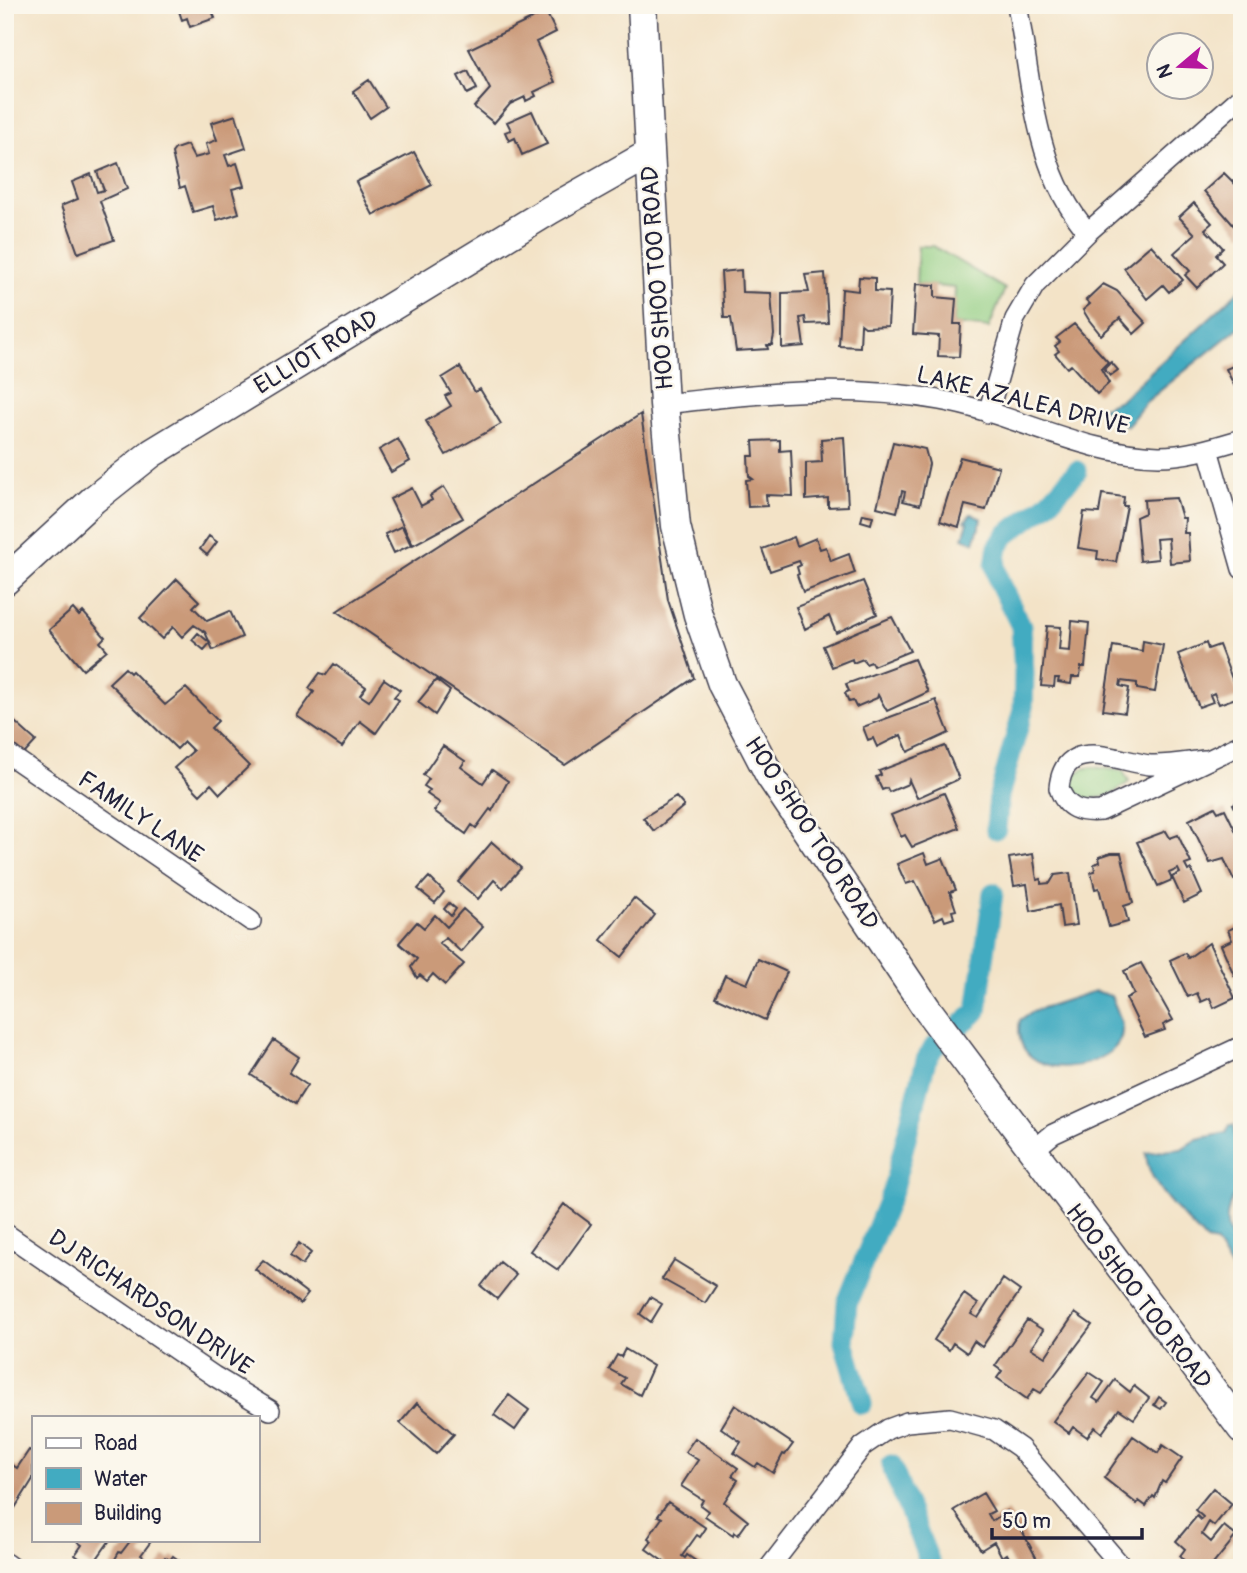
<svg xmlns="http://www.w3.org/2000/svg" width="1247" height="1573" font-family="Pangolin,sans-serif">
	<style>
		.green { fill: #91cd82; stroke: #5a785e; stroke-width: 2 }
		.water { fill: #42abc1; stroke: #32667e; stroke-width: 2 }
		.lines { fill: none; stroke-linecap: round; stroke-linejoin: round }
		.canal { stroke: #42abc1; stroke-width: 21 }
		.building { fill: #ca9a79 }
		.street-casing { stroke: #413f50; stroke-width: 22 }
		.secondary-casing { stroke: #413f50; stroke-width: 31 }
		.street { stroke: #fff; stroke-width: 19 }
		.secondary { stroke: #fff; stroke-width: 28 }
		.labels { text-anchor: middle; stroke-width: 5; stroke-linejoin: round; paint-order: stroke }
		.street-label { font-size: 24px; fill: #22223b; stroke: #fbf7ec }
	</style>
	<rect width="100%" height="100%" fill="#fbf7ec"/>
	<filter id="ink" filterUnits="userSpaceOnUse"><feTurbulence type="fractalNoise" baseFrequency=".0143" numOctaves="2"/><feDisplacementMap in="SourceGraphic" scale="14" xChannelSelector="R" yChannelSelector="G"/><feConvolveMatrix kernelMatrix="1 2 1 2 8 2 1 2 1" color-interpolation-filters="sRGB"/></filter>
	<filter id="wash" filterUnits="userSpaceOnUse"><feTurbulence type="fractalNoise" baseFrequency=".00686" numOctaves="4" result="noise"/><feDisplacementMap in="SourceGraphic" scale="28" xChannelSelector="R" yChannelSelector="G"/><feGaussianBlur stdDeviation="1.57" result="paint"/><feColorMatrix in="noise" values="0 0 0 0 0 0 0 0 0 0 0 0 0 0 0 0 0 1.4 0 .05"/><feComposite in="paint" operator="in"/></filter>
	<g filter="url(#wash)">
		<rect width="100%" height="100%" fill="#f3e3c7"/>
		<path class="green" d="M918,246H933L1005,289L989,328L954,324L955,288L916,284Z
			M1093,767L1123,771L1129,782L1109,796L1084,800L1073,792L1072,780L1082,769Z"/>
		<path class="water" d="M1242,288V325L1146,402L1127,426L1101,408L1120,400Z
			M971,514L982,519L974,542L963,538L968,522L965,521Z
			M1095,991L1111,996C1115,1005 1121,1017 1122,1027C1126,1072 1008,1090 1020,1020L1033,1011Z
			M1230,1125H1234C1233,1142 1242,1155 1242,1173C1242,1184 1236,1190 1232,1199C1223,1219 1226,1239 1242,1255V1287L1216,1243L1206,1241C1184,1216 1147,1186 1146,1153L1181,1149L1197,1139L1226,1133Z"/>
		<g class="lines">
			<path class="canal" d="M996,829L999,796L1023,710L1024,673L1021,626L999,582L995,565L998,547L1006,535L1047,504L1077,471
				M862,1404L844,1342L847,1303L893,1189L926,1060L934,1047L977,1011L993,893
				M891,1465L932,1568"/>
		</g>
		<g id="blocks">
			<path class="building" d="M177,5H221L222,6L211,9L215,18L190,27L187,18L182,20Z
				M546,12L556,32L536,42L555,82L534,92L536,96L526,101L525,97L510,104L494,123L474,107L490,89L469,49Z
				M468,71L477,89L467,94L458,76Z
				M369,80L386,107L370,118L353,91Z
				M5,98L12,119L5,121Z
				M532,111L547,144L522,155L515,138L509,141L505,132L511,130L507,122Z
				M236,115L246,148L225,155L229,166L237,163L244,186L232,189L239,213L217,220L213,206L193,212L185,186L180,188L172,153L175,149L187,145L194,158L209,154L206,144L217,140L211,123Z
				M414,152L432,185L373,215L356,182Z
				M118,163L127,189L100,201L114,240L78,253L61,206L78,199L72,182L91,174L97,192L104,190L97,172Z
				M1224,173L1242,191V235L1204,191Z
				M1194,203L1212,223L1205,229L1223,248L1216,255L1223,263L1197,288L1185,275L1190,271L1174,253L1195,234L1179,217Z
				M1151,245L1183,280L1169,292L1163,285L1147,299L1124,268Z
				M741,270L742,292L771,293L774,335L772,345H767L768,349L736,351L731,318H724L721,272Z
				M825,273L828,323L806,324L805,317L800,318L804,346L782,348V293L809,292L805,275Z
				M859,277L875,278V291L890,292L888,326L865,327L861,324L860,347L839,346L842,289L858,291Z
				M916,284L935,285V297L956,299L954,324H961L959,357L938,356L939,336L913,334Z
				M1103,284L1117,291L1146,323L1134,334L1120,318L1101,335L1089,320L1083,310L1090,304L1086,300Z
				M1074,324L1108,362L1101,369L1109,383L1097,394L1071,365L1067,368L1055,354L1059,351L1055,346L1060,342L1056,338Z
				M1111,362L1118,370L1110,376L1104,369Z
				M1242,362V394L1239,395L1226,369Z
				M460,367L475,392L480,389L501,424L446,455L426,421L451,406L445,396L451,393L442,378Z
				M641,414L668,600L694,678L565,765L337,611Z
				M844,437L848,506L828,507V498L806,500V463L822,462L821,439Z
				M398,439L410,461L391,472L379,450Z
				M780,440V451L791,450L793,496L766,495L767,506L748,507L746,480L753,479L749,476L748,456H754L753,441Z
				M893,442L925,449L929,464L920,505L903,501L905,492L902,491L897,512L877,507Z
				M960,457L999,467L986,510L965,505L959,527L940,521Z
				M444,487L463,518L413,545L390,499L412,488L421,506L432,500L430,496Z
				M1102,494L1124,497L1123,506H1127L1116,562L1097,559L1098,551L1078,548L1084,512L1099,513Z
				M1176,498L1182,518H1185L1184,533H1188L1190,561L1170,563L1168,538L1156,539L1158,559L1140,561L1136,517L1145,513L1144,500Z
				M863,514L873,516L871,524L861,521Z
				M402,526L411,545L394,553L385,534Z
				M209,536L217,542L207,555L200,549Z
				M794,537L797,546L816,538L820,549L826,547L831,561L849,554L855,573L803,592L797,575L799,574L797,567L801,565L799,561L770,571L762,549Z
				M177,579L199,601L193,607L207,621L230,611L242,637L213,650L210,643L204,650L192,640L198,633L210,643L205,632L194,625L182,637L173,627L162,639L140,618Z
				M863,581L877,614L836,633L829,616L805,629L796,607Z
				M73,609L79,616L83,612L105,637L100,642L107,650L83,670L49,630Z
				M892,617L910,651L873,666L871,662L866,664L863,659L853,663L852,659L832,667L823,646Z
				M1072,621L1089,623L1085,667H1081L1080,677H1072L1071,684L1058,682L1059,678H1055L1054,687L1041,686L1047,626L1061,627L1059,650L1070,651Z
				M1143,641L1163,645L1155,692L1137,689V683L1121,681L1120,686L1129,688L1125,713L1103,710L1113,646L1142,651Z
				M1206,643L1208,649L1219,645L1239,697L1219,704L1214,693L1210,695L1213,702L1199,707L1178,654Z
				M914,659L928,692L887,711L878,695L877,698L856,707L853,701L849,702L845,693L849,691L846,684Z
				M334,664L366,687L360,695L369,701L384,679L400,690L394,697L399,700L376,733L360,721L342,747L297,716L314,692L309,688L320,673L326,675Z
				M125,668L130,673L132,671L165,705L186,688L218,721L211,728L249,766L220,794L211,784L200,795L174,768L193,751L184,742L177,749L109,683Z
				M436,680L450,691L435,715L418,702Z
				M936,700L949,733L908,752L901,735L877,747L873,738L868,740L863,727Z
				M5,713L36,741L24,754L5,737Z
				M443,746L465,761L461,767L483,783L492,770L508,781L492,811L490,809L476,828L472,825L466,834L434,811L440,803L427,794L430,790L424,786L429,779L423,775Z
				M945,746L959,779L917,798L909,780L908,784L889,792L887,788L882,790L876,777L881,775L879,771Z
				M944,793L959,828L912,847L905,835L901,837L891,815Z
				M676,797L684,806L654,831L643,818Z
				M1242,800V822L1233,804Z
				M1215,807L1218,812L1225,809L1242,844V877L1234,880L1224,859L1210,863L1189,820Z
				M1166,831L1170,838L1178,835L1191,863L1185,865L1188,871L1191,869L1202,894L1184,903L1172,877L1180,873L1178,869L1169,873L1172,880L1158,886L1137,842Z
				M492,842L521,868L503,888L494,880L478,899L458,882Z
				M924,853L928,864L943,858L956,890L950,892L956,910L952,911L954,918L945,921L943,916L935,920L915,881L906,884L897,864Z
				M1111,853H1121L1133,903L1124,906L1128,922L1109,927L1099,888L1095,889L1091,872L1095,871L1094,864L1100,862L1099,857Z
				M1033,854L1037,880L1041,879V884L1050,883L1055,875L1070,873L1077,925L1062,927L1059,905L1031,911L1027,884L1014,886L1009,858Z
				M429,877L444,892L435,903L418,889Z
				M634,898L655,915L622,957L601,940Z
				M449,903L456,909L451,916L444,909Z
				M463,909L483,927L461,952L446,938L439,943L464,964L445,985L433,974L427,981L420,975L417,978L411,967L417,959L399,943L417,922L424,928L435,915L447,927Z
				M1242,924V972L1234,975L1221,945L1232,940L1228,930Z
				M1209,943L1235,998L1214,1008L1210,998L1201,1002L1197,993L1188,997L1170,960L1185,953L1188,958Z
				M758,959L787,972L765,1020L715,997L725,975L747,984Z
				M1141,963L1173,1020L1163,1025L1165,1030L1145,1037L1126,998L1134,994L1124,971Z
				M274,1040L299,1057L289,1073L307,1085L295,1104L251,1075Z
				M564,1204L591,1224L558,1270L530,1251Z
				M299,1243L311,1253L302,1265L290,1256Z
				M263,1260L308,1294L300,1304L255,1269Z
				M674,1260L716,1286L705,1303L662,1279Z
				M500,1262L516,1275L497,1299L481,1286Z
				M1003,1279L1020,1291L982,1347L974,1341L967,1353L953,1343L949,1350L934,1340L964,1294L978,1304L971,1314L978,1318Z
				M650,1297L662,1304L651,1322L640,1314Z
				M1075,1313L1092,1325L1041,1393L1034,1389L1027,1399L997,1378L1002,1371L995,1366L1027,1320L1043,1330L1031,1348L1045,1357Z
				M625,1349L653,1366L640,1395L621,1384L625,1378L609,1369L617,1355L621,1357Z
				M1089,1372L1104,1382L1093,1398L1099,1402L1115,1380L1130,1392L1134,1386L1149,1398L1134,1419L1119,1409L1102,1433L1095,1427L1087,1437L1073,1427L1069,1433L1053,1421Z
				M509,1395L529,1410L515,1430L494,1415Z
				M1159,1397L1166,1402L1161,1409L1154,1405Z
				M417,1403L454,1434L436,1454L400,1423Z
				M735,1405L793,1444L785,1455L783,1454L773,1473L758,1463L755,1467L734,1453L741,1442L721,1428Z
				M1133,1436L1158,1453L1163,1445L1182,1458L1165,1483L1162,1481L1155,1498L1153,1496L1146,1506L1139,1501L1137,1504L1104,1478Z
				M695,1438L738,1468L732,1476L738,1480L724,1502L748,1521L738,1535L734,1532L733,1535L705,1516L708,1511L700,1505L703,1500L681,1486L698,1460L685,1452Z
				M29,1450L33,1452V1479L13,1511L5,1506V1466L8,1462L17,1468Z
				M1213,1488L1232,1504L1214,1526L1209,1522L1202,1534L1211,1542L1224,1526L1236,1536L1210,1568H1190L1180,1556L1185,1549L1176,1541L1197,1516L1201,1520L1203,1517L1195,1510Z
				M983,1493L994,1511L988,1514L992,1521L1007,1511L1014,1523L1017,1521L1039,1563L1031,1568H1015L1007,1554L1002,1557L994,1542L981,1550L954,1510Z
				M668,1502L706,1528L700,1537L697,1535L682,1556L685,1558L687,1555L706,1568H664L661,1566L664,1562L646,1549L652,1541L648,1538L662,1518L658,1516Z
				M75,1540H110L91,1567L75,1555L82,1545Z
				M131,1540H152L141,1555L152,1563L149,1568H110L119,1552L121,1553Z
				M173,1556L190,1568H158L165,1557L170,1560Z"/>
		</g>
	</g>
	<g filter="url(#ink)">
		<use href="#blocks" fill-opacity="0" stroke="#413f50" stroke-width="2"/>
		<g class="lines">
			<g class="street-casing">
				<path id="street" d="M1017,5C1032,81 1034,172 1088,232
					M664,404C756,393 847,384 939,400C1014,413 1081,454 1159,456C1187,456 1215,447 1242,439
					M988,413L1015,319L1035,285L1088,232L1242,96
					M1208,449L1242,569
					M5,752L251,921
					M1205,760C1187,762 1168,766 1150,765C1119,762 1064,734 1059,788C1066,809 1080,813 1101,811L1242,744
					M1031,1152L1053,1134L1242,1046
					M5,1233L214,1376L270,1410
					M5,1563L12,1568
					M769,1568L863,1446L888,1429L907,1422L950,1418L994,1430L1020,1448L1123,1568"/>
			</g>
			<g class="secondary-casing">
				<path id="secondary" d="M642,5L664,404L676,526L698,615L722,684L770,776L927,1009L1242,1429
					M5,581L93,500L152,453L550,210L649,154"/>
			</g>
			<use href="#street" class="street"/>
			<use href="#secondary" class="secondary"/>
		</g>
	</g>
	<g class="labels">
		<g class="street-label">
			<text transform="translate(657 278) rotate(-94)" y="8">HOO SHOO TOO ROAD</text>
			<text transform="translate(316 352) rotate(-31)" y="8">ELLIOT ROAD</text>
			<text transform="translate(1023 400) rotate(14)" y="8">LAKE AZALEA DRIVE</text>
			<text transform="translate(141 817) rotate(34)" y="8">FAMILY LANE</text>
			<text transform="translate(812 833) rotate(57)" y="8">HOO SHOO TOO ROAD</text>
			<text transform="translate(1139 1296) rotate(53)" y="8">HOO SHOO TOO ROAD</text>
			<text transform="translate(151 1302) rotate(34)" y="8">DJ RICHARDSON DRIVE</text>
		</g>
	</g>
	<rect width="1247" height="1573" fill="none" stroke="#fbf7ec" stroke-width="28"/>
	<rect x="32" y="1416" width="228" height="126" fill="#fbf7ec" stroke="#a4a2a5" stroke-width="2"/>
	<rect x="46" y="1438" width="35" height="10" fill="#ffffff" stroke="#a4a2a5" stroke-width="2"/>
	<text x="94" y="1450" font-size="21" fill="#22223b">Road</text>
	<rect x="46" y="1468" width="35" height="21" fill="#42abc1" stroke="#a4a2a5" stroke-width="2"/>
	<text x="94" y="1486" font-size="21" fill="#22223b">Water</text>
	<rect x="46" y="1503" width="35" height="21" fill="#ca9a79" stroke="#a4a2a5" stroke-width="2"/>
	<text x="94" y="1520" font-size="21" fill="#22223b">Building</text>
	<g transform="translate(1180 66) rotate(251)"><circle r="33" fill="#fbf7ec" stroke="#a4a2a5" stroke-width="2"/>
	<path d="M0-5L12 26L0 18L-12 26Z" fill="#b5179e"/>
	<text y="-10" font-size="19" font-weight="bold" text-anchor="middle" fill="#22223b">N</text>
	</g>
	<path d="M992 1528v10h150v-10" fill="none" stroke="#22223b" stroke-width="3.5"/>
	<text x="1002" y="1528" font-size="21" fill="#22223b" stroke="#fbf7ec" stroke-width="5" paint-order="stroke">50 m</text>
</svg>
